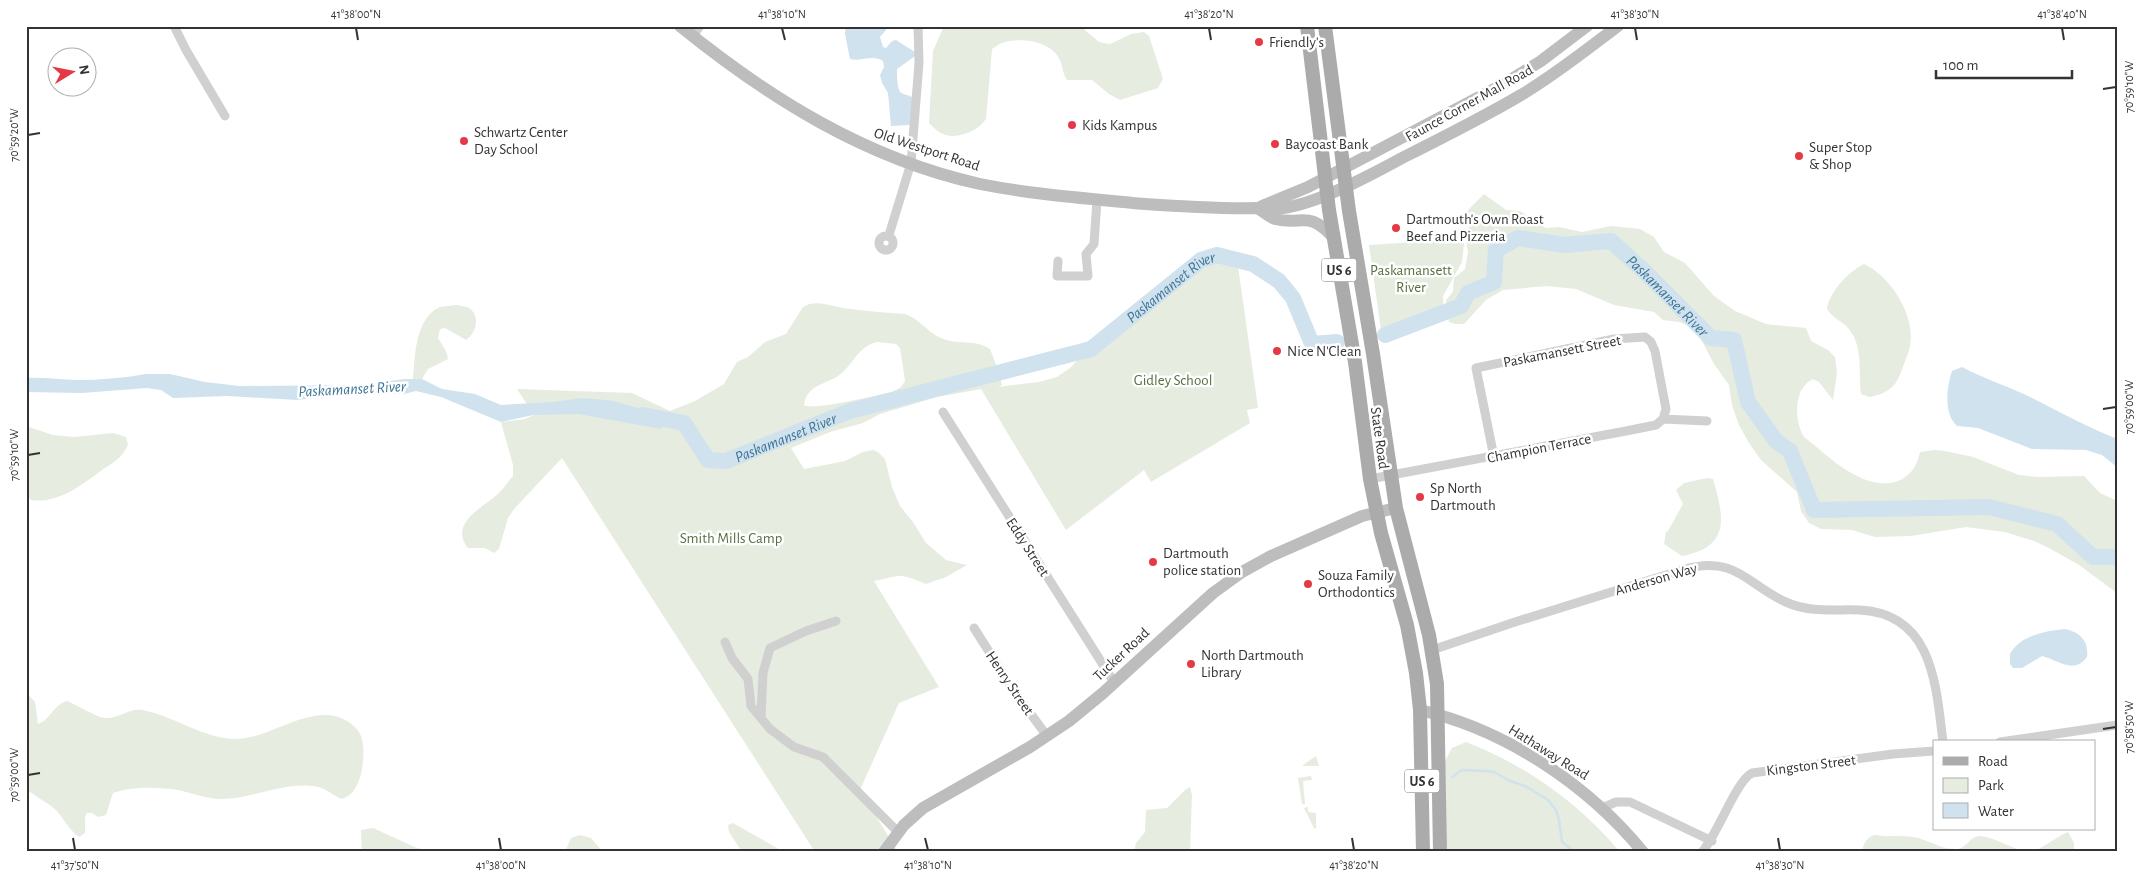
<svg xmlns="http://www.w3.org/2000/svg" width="2143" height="878" font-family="'Alegreya Sans',sans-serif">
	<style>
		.green { fill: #e6ecdf; fill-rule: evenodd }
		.water { fill: #cfe2ee }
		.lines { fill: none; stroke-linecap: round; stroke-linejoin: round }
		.stream { stroke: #cfe2ee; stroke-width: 2.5 }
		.river { stroke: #cfe2ee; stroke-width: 16 }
		.minor { stroke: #d0d0d0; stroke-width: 9 }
		.secondary { stroke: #bdbdbd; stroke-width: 12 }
		.primary { stroke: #ababab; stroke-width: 14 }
		.ticks { fill: none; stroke: #333; stroke-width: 2 }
		.poi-dot { fill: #e63946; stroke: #fff; stroke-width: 2 }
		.labels { text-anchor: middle; stroke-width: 5; stroke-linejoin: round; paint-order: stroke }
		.shield { fill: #fff; stroke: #707070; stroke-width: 1 }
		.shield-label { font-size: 14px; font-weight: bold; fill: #333 }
		.poi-label { font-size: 15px; fill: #333; stroke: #fff; text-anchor: start }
		.street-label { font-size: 15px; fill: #333; stroke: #fff }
		.park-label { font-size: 15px; fill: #56703f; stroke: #fff }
		.water-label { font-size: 16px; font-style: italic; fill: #3f7597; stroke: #fff }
		.neatline { fill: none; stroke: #333; stroke-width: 2 }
		.ticks-label { font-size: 12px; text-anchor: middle; fill: #333 }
	</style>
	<rect width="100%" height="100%" fill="#fff"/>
	<path class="green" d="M944,26H1080L1099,42L1110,44L1131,34L1144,32L1149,36L1163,79L1158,88L1120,100L1109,94L1092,80H1067C1062,73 1063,65 1059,58C1049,40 1018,37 1002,43C998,44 996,47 992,49L986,119C979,130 959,139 946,135C939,133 934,128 929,123L933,51Z
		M1484,194L1506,210L1520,211L1546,228L1559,227L1582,232L1611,226L1640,229L1654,237L1664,252L1685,263L1714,296L1735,311L1766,324L1806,328L1811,341L1828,350L1835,357L1837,373L1833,400L1819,382L1813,379C1793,388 1794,421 1804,437C1821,450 1838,467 1857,476C1885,490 1913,485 1920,452L1934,450L1945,451L1973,457L2019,475L2037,477L2084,476L2100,493L2117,501V593L2079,565L2049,548L2034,541L2005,532L1966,527L1911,536L1875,537L1852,530L1821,529L1809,523L1801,511L1797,492L1761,460L1749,443L1739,425L1732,405L1729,385L1714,364L1696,330L1690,326L1679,322L1663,320L1654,312L1614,305L1576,289L1547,286L1503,290L1486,300L1464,324H1455L1449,322L1446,300L1453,292L1454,278L1465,269L1468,252L1465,235L1470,225L1465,215L1469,209Z
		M1461,239L1464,244L1462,262L1443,296L1444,312L1436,311L1381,330L1369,245Z
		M1213,260L1238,266L1258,408L1247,410L1250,423L1151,482L1144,470L1066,530L981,389L937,397L880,414L863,423L830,432L791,448L804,469L845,461L863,452L873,450L878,452L885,459L892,487L900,506L913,522L926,543L946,560L967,565L946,577L926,584C897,572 902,576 874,581L939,687L899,703L860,790L898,852H815L562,458L514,509L508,518L499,549L494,553L485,548H468C448,523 484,507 498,494C503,489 508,482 513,476V465L501,422L525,419L534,415L517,389L632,393L670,411L695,401L724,384L737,362L748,357L765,342L786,334L803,307C818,298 833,308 850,309C868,311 887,313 905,314C920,319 927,332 941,338C958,346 973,338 990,349L999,372L1002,385L998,387L1039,382L1057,377L1070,368L1095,342ZM878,342L896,344L900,348L905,381L901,387L892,392C878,395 813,411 804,405C807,383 828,385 842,373C854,362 860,345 878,342Z
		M1864,264C1890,276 1916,315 1910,346C1909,352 1906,358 1904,364C1901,372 1899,379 1894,385C1888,392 1879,395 1870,397L1861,394C1858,372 1864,346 1848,328C1842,321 1832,318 1827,309C1830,291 1847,273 1864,264Z
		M456,305C460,306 465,306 469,308C481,316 476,333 466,340L445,328L440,329L438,338L446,351L448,359L428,369L422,379H413C415,356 415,318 440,307C445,306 451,306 456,305Z
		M26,426L53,435L74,437L113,433L126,437L128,445C122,459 110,464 98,473C79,487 56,504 31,500L26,494L29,476L26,467Z
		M1707,478L1713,479C1724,517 1731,547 1682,556L1664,544L1666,532L1668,531L1683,504L1676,490L1684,483Z
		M26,692L35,702L38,724C50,720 54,704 67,701C77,705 96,717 105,718C118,719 129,708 142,710C172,715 204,739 236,739C269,739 305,707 338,717C347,720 357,726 361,736C366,749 363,779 354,790C351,795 346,797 342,799C334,796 327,789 318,787C285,780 252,800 219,799C204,798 192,793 178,790C157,787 133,786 113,793L106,815L98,817L92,813H87L85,817V833L79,837C69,830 64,819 56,810C47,802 36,797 26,789Z
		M1466,742C1527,766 1578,802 1620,852H1446L1445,761L1452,748Z
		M1316,756L1319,766H1303V765Z
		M1311,776L1312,780L1303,781L1305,804H1302L1298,778Z
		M1190,787L1192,795L1190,852H1134L1136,843L1145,832L1146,810L1167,808L1185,790Z
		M1308,807V812L1316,813V829L1314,828L1304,808Z
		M733,823L777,848L781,852H742L729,832L728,825Z
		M373,828L417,848L434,852H362L361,830Z
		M2068,832L2074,843V852H1862C1864,843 1866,837 1875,835C1887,837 1900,835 1913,837C1928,839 1941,850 1957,849C1967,848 1970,836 1980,836C1996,837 2022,855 2034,851C2046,846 2056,837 2068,832Z
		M580,835L591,838L603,852H565L571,838Z"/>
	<path class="water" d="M846,26H886V30L880,37L883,47L886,48L892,41L896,40L918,54L897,69C897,76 897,84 899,90C902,96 909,94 913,98C918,105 913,119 909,125L891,126L888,93L882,83L880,75L884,67L883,61C873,54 861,62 850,59L845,34Z
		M1962,367C1982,378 2005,385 2026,395C2056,410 2085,426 2117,439V467L2102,455L2086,450L2032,449L1978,428L1957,426C1943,413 1947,387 1952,371Z
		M146,374H170L205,382L239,386L365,385L404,379H422L442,389L475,394L501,405L553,402L581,398L595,399L614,401L652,412H667L661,429L579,414L533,415L501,422L441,397L416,391L404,394L368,393L297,400L227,396L173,398L161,390L147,388L82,393L26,392V378C43,377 60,380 77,380C100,380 123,378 146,374Z
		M2065,629C2080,632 2089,641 2087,657C2074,675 2058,660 2042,656L2022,668H2013L2010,664V654C2020,635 2046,631 2065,629Z"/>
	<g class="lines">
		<path class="stream" d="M1452,777L1462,770L1486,771L1494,772L1508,780L1527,787L1548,800L1556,810L1559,820L1562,842L1575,852"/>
		<g class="river">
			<path id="s1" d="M1385,335L1461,306L1468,293L1494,282L1496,250L1518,238L1564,245L1611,241L1643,270L1711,338L1734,340L1748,402L1776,441L1790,451L1814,510L1989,507L2057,524L2093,557H2117"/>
			<path id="s2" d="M643,415L684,423L708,460L726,461L850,411L1091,349L1201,260L1217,255L1253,264L1279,281L1293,298L1312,344L1337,342"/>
		</g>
		<path class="minor" d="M174,26L186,50L225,116
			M693,36L700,26
			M889,235L911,163L919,63L918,26
			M879 243a7 7 0 1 1 14 0a7 7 0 1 1-14 0Z
			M1058,261L1057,276H1088L1086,254L1094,244L1097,200
			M943,412L1114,682
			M1494,457L1476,368L1614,339L1645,337L1651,342L1655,351L1666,409L1663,419
			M1370,479L1626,431L1656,425L1663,419L1707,421
			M974,628L1016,694L1047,736
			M725,642L732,658L748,679L751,706L770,729L794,747L823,757L898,832
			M1432,650L1515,622L1685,569C1737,555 1748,586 1788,603C1812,613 1835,609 1859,610C1933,613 1936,685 1943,742
			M761,716L763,673L770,648L806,631L836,621
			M2000,742L2117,725
			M1602,808L1616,802H1630L1712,841
			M1702,852C1718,834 1736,781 1752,773L1893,754L1934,751"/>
		<path class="secondary" d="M680,26C769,98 866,159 980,184C1030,194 1082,198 1133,203C1175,206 1216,209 1257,208C1266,208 1275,209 1283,208C1317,204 1371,175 1402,158C1442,138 1482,118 1521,95C1555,75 1586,50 1618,26
			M1262,206L1308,187L1502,85L1541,61L1587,26
			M1257,208C1263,211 1269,217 1275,219C1304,226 1307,209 1334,238
			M1420,710C1506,730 1587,784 1643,852
			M884,852L904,825L923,808L1030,747L1069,721L1103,693L1213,593L1242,572L1271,556L1362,516L1396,508"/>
		<path class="primary" d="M1307,26L1329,210L1355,362L1370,479L1381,533L1407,625L1416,673L1420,710L1423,852
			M1325,26L1349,211L1373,354L1396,508L1429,635L1437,684L1440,852"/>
	</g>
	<path class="ticks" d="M356,28L358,40M782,28L785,40M1209,28L1211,40M1635,28L1637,40M2062,28L2064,40M2103,89L2116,87M28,135L40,133M2103,409L2116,407M28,455L40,453M2103,729L2116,727M28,775L40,773M73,838L75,850M499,838L501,850M925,838L928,850M1352,838L1354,850M1778,838L1780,850"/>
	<g class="poi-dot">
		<circle cx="1259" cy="42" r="5"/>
		<circle cx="1072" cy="125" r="5"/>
		<circle cx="464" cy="141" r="5"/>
		<circle cx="1275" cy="144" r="5"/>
		<circle cx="1799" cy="156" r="5"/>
		<circle cx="1396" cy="228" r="5"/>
		<circle cx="1277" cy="351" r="5"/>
		<circle cx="1420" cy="497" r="5"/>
		<circle cx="1153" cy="562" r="5"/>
		<circle cx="1308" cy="584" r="5"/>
		<circle cx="1191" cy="664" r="5"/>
	</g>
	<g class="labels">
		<g class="shield">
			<rect x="1321.5" y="258.5" width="35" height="23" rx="4"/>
			<rect x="1404.5" y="769.5" width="35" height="23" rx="4"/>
		</g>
		<g class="shield-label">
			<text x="1339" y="275">US 6</text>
			<text x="1422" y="786">US 6</text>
		</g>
		<g class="poi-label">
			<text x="1269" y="47">Friendly's</text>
			<text x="1082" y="130">Kids Kampus</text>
			<text x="474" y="137">Schwartz Center<tspan x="474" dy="17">Day School</tspan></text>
			<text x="1285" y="149">Baycoast Bank</text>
			<text x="1809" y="152">Super Stop<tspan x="1809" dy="17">&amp; Shop</tspan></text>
			<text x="1406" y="224">Dartmouth's Own Roast<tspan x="1406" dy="17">Beef and Pizzeria</tspan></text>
			<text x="1287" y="356">Nice N'Clean</text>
			<text x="1430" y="493">Sp North<tspan x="1430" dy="17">Dartmouth</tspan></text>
			<text x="1163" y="558">Dartmouth<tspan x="1163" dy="17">police station</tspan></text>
			<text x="1318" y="580">Souza Family<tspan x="1318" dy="17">Orthodontics</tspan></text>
			<text x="1201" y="660">North Dartmouth<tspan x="1201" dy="17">Library</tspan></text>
		</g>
		<g class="street-label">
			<text transform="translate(1469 103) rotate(-29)" y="5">Faunce Corner Mall Road</text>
			<text transform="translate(927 149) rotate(18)" y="5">Old Westport Road</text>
			<text transform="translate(1562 351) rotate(-11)" y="5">Paskamansett Street</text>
			<text transform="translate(1380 438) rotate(82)" y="5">State Road</text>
			<text transform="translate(1539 448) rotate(-11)" y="5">Champion Terrace</text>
			<text transform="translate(1028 547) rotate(57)" y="5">Eddy Street</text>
			<text transform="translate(1656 579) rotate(-16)" y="5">Anderson Way</text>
			<text transform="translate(1121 654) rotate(-43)" y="5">Tucker Road</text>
			<text transform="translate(1010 683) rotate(56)" y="5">Henry Street</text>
			<text transform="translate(1549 752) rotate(32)" y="5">Hathaway Road</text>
			<text transform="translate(1811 765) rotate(-7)" y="5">Kingston Street</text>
		</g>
		<g class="park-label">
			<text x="1411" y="275">Paskamansett<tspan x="1411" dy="17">River</tspan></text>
			<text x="1173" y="385">Gidley School</text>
			<text x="731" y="543">Smith Mills Camp</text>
		</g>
		<g class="water-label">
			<text dy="6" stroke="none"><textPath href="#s2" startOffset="588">Paskamanset River</textPath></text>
			<text dy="6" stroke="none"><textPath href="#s1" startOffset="354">Paskamanset River</textPath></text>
			<text transform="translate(352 388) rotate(-3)" y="6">Paskamanset River</text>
			<text dy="6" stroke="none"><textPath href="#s2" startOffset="168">Paskamanset River</textPath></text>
		</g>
	</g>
	<rect width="2143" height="878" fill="none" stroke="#ffffff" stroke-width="55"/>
	<rect x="1933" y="740" width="162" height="90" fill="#ffffff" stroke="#adadad"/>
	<rect x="1943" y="757" width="25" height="8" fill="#ababab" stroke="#adadad"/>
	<text x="1978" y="766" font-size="15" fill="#333333">Road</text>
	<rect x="1943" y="778" width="25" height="15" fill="#e6ecdf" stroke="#adadad"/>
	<text x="1978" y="790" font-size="15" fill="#333333">Park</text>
	<rect x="1943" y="803" width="25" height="15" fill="#cfe2ee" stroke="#adadad"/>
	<text x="1978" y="816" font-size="15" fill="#333333">Water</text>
	<g transform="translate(72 72) rotate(80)"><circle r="24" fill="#ffffff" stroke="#adadad"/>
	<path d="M0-4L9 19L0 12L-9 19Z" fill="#e63946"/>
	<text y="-8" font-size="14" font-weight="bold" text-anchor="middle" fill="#333333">N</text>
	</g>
	<path d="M1936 70v8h136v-8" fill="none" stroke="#333333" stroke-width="2.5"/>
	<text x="1943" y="70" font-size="15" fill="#333333" stroke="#ffffff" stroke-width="4" paint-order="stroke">100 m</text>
	<rect x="28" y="28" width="2088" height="822" class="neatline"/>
	<g class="ticks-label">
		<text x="356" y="18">41°38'00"N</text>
		<text x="782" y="18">41°38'10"N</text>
		<text x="1209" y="18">41°38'20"N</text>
		<text x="1635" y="18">41°38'30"N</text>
		<text x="2062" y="18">41°38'40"N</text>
		<text transform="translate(2129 87) rotate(-90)" y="4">70°59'10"W</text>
		<text transform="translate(14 135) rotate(-90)" y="4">70°59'20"W</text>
		<text transform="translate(2129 407) rotate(-90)" y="4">70°59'00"W</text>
		<text transform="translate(14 455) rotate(-90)" y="4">70°59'10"W</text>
		<text transform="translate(2129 727) rotate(-90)" y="4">70°58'50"W</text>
		<text transform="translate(14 775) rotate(-90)" y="4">70°59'00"W</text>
		<text x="75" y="869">41°37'50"N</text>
		<text x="501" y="869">41°38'00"N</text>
		<text x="928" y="869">41°38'10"N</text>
		<text x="1354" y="869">41°38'20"N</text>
		<text x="1780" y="869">41°38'30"N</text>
	</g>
</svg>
